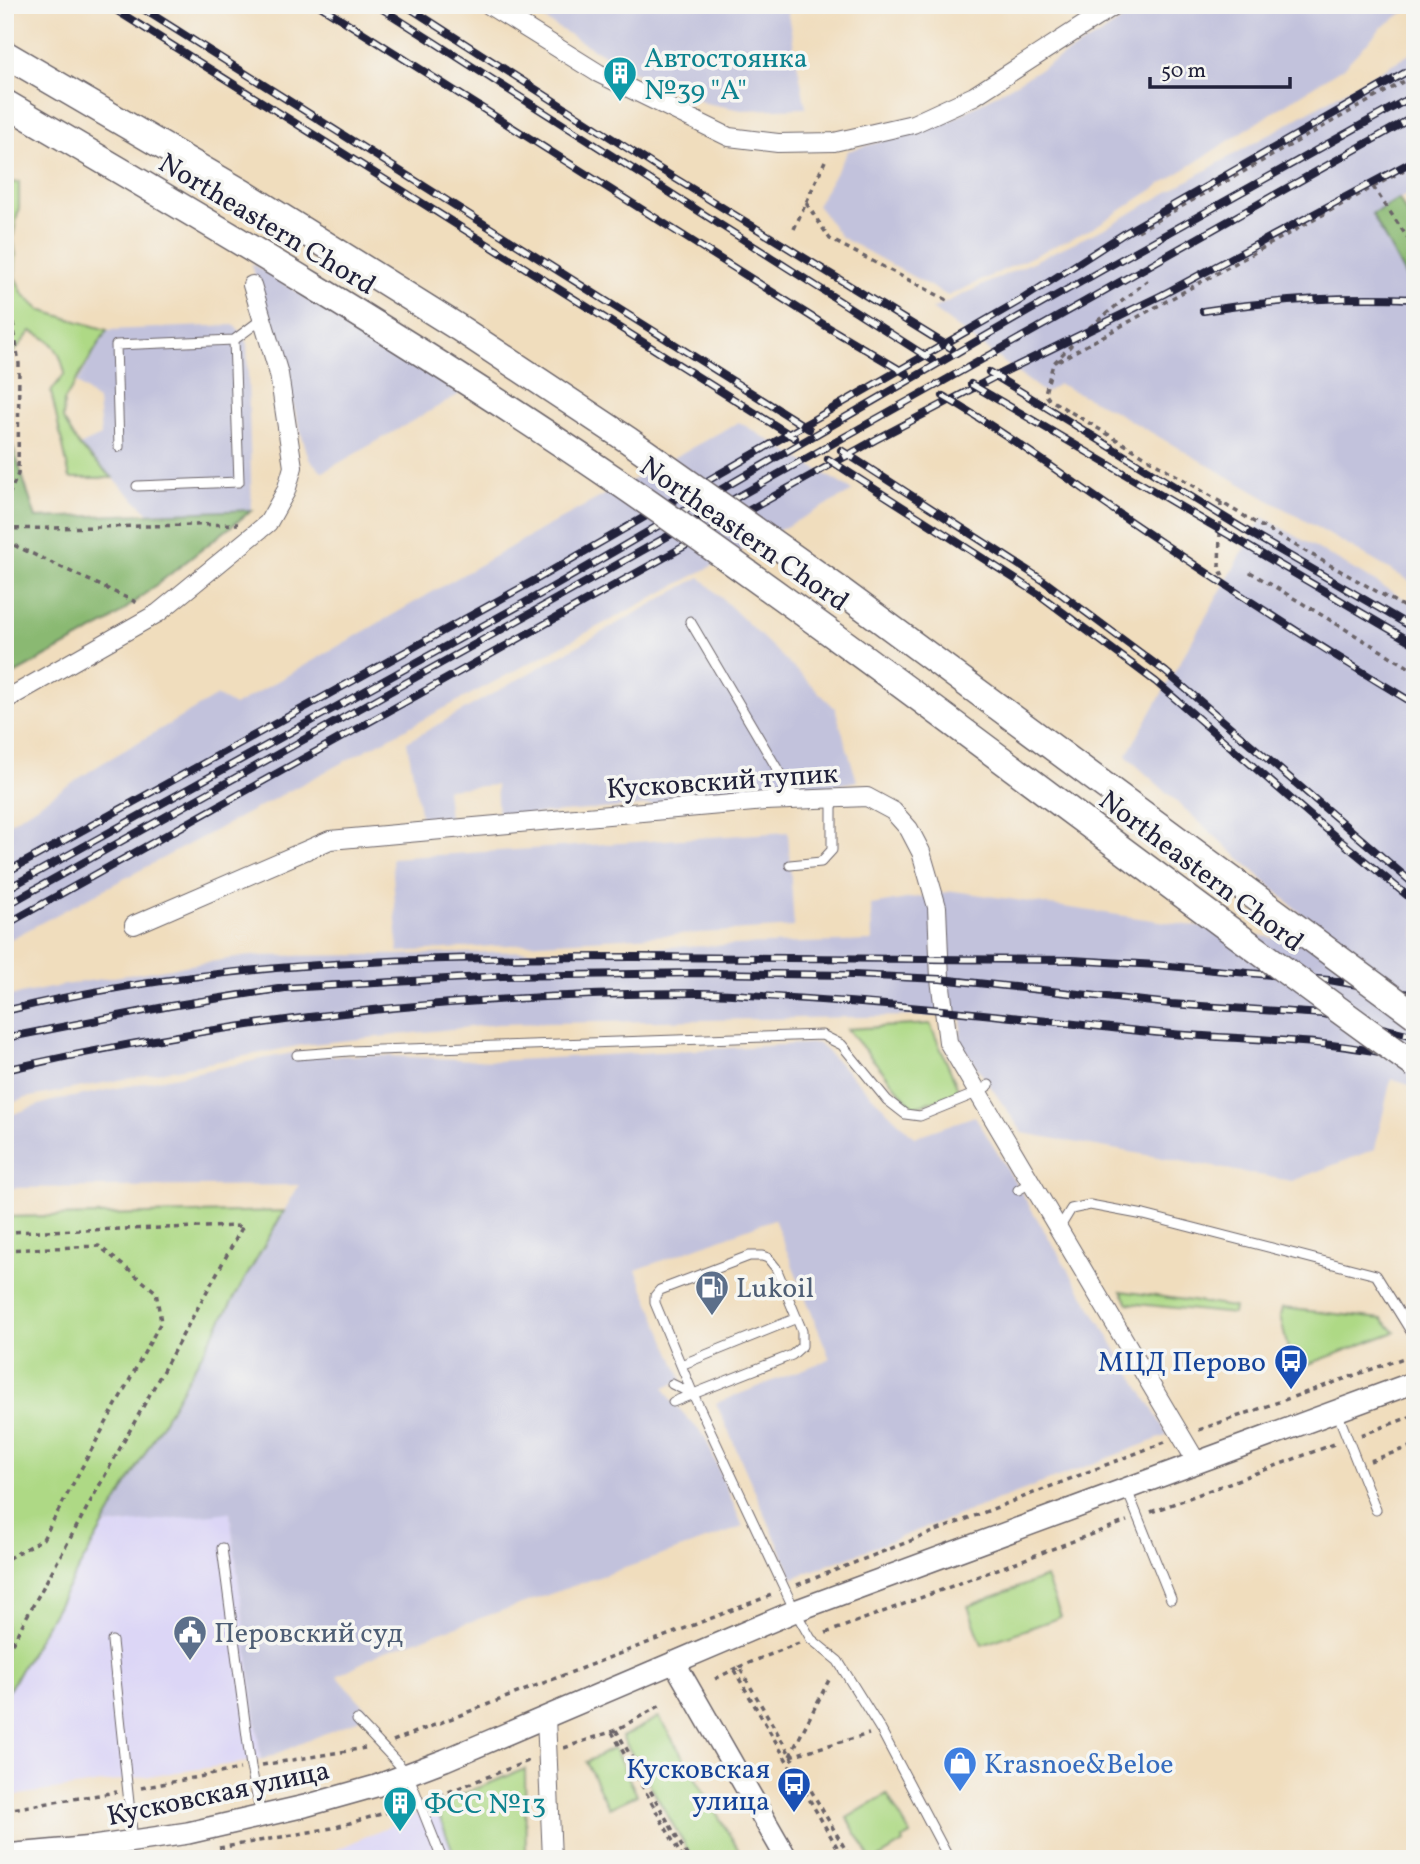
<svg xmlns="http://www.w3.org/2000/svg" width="1420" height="1864" font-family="Vollkorn,serif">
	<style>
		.built { fill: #dcd6f6 }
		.industrial { fill: #c2c2dc }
		.green { fill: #aed985; stroke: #687e60; stroke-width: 2 }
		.forest { fill: #8ab972; stroke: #566e56; stroke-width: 2 }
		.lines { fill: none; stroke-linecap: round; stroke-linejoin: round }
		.service-casing { stroke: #6a6368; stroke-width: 11 }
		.minor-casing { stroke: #6a6368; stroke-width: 20 }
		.tertiary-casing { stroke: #6a6368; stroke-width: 24 }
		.path { stroke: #6a6368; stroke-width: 3.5; stroke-dasharray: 5 5; stroke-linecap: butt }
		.service { stroke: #fff; stroke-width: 9 }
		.minor { stroke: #fff; stroke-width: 18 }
		.tertiary { stroke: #fff; stroke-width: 21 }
		.rail-casing { stroke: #22223b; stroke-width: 8 }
		.rail { stroke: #f6f6f2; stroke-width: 5; stroke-dasharray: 16; stroke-linecap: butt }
		.primary-bridge-casing { stroke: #6a6368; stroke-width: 29; stroke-linecap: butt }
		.primary-bridge { stroke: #fff; stroke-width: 26 }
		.labels { text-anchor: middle; stroke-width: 7; stroke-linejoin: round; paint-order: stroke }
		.culture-label { font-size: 28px; fill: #0d838f; stroke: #f6f6f2; text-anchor: start }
		.street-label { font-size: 28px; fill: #22223b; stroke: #f6f6f2 }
		.service-label { font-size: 28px; fill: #4e5e75; stroke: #f6f6f2; text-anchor: start }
		.transit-label { font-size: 28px; fill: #164399; stroke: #f6f6f2; text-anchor: end }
		.shop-label { font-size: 28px; fill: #366cbe; stroke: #f6f6f2; text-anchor: start }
	</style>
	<rect width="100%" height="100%" fill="#f6f6f2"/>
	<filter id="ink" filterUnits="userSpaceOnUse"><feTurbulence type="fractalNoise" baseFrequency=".0143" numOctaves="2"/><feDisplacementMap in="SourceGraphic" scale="14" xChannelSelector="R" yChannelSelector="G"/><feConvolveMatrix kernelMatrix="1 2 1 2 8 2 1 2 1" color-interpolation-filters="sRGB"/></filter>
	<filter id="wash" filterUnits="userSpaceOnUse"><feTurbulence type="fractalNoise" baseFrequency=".00686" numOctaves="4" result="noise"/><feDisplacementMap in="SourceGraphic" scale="28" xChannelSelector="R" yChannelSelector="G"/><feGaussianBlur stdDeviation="1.57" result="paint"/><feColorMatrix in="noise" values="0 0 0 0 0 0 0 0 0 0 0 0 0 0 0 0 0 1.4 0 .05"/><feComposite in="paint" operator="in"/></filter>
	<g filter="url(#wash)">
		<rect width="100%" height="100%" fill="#f0ddbd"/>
		<path class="built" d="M230,1511L261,1760L5,1797V1697L103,1526Z
			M435,1805L456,1859H331L329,1853Z"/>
		<path class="industrial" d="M520,5H786L806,108L742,110L705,103L627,69Z
			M1145,5H1415L1381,28L1345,66L1093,228L948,296L841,237L817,205L848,151L950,121L1101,34Z
			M1415,51V190L1373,214L1415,295V584L1107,407L1059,384L1045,393L932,309L1105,228Z
			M251,263L460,394L323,472L309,459Z
			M235,325L247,342L252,510L149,513L79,446L101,436L98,401L77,383L107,330Z
			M739,422L853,491L5,942V826L101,764L217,696L234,706L542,529Z
			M1263,517L1415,605V1087L1391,1079L1375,1149L1292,1181L1023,1133L960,1043L962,1015L498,1024L303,1045L25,1098L5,1106V997L76,983L248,956L396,955L872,941L871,905L954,891L1338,947L1126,756Z
			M700,577L835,708L857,781L792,794L498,817L496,785L446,789L449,819L422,822L407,742Z
			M788,832L794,927L398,952L392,858Z
			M818,1043L914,1137L975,1116L1168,1435L793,1578L716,1403L830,1359L774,1219L636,1270L682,1380L664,1388L673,1402L705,1437L743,1527L380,1653L337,1676L367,1709L357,1720L261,1760L230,1512L103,1526L299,1185L5,1188V1117L48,1102L297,1052L334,1056L367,1055L497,1061Z"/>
		<path class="green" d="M19,182V207L13,237L16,256L15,277L23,294L40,310L107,330L64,401L63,419L79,446L113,478H70L51,392L65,373C59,349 54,341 31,331L6,362L5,184Z
			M930,1024L960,1093L913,1107L847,1029Z
			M284,1211L5,1697V1217Z
			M1121,1291L1234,1307L1233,1314L1128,1303Z
			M1282,1308L1382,1319L1395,1332L1293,1370L1280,1316Z
			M1046,1577L1061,1617L982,1645L968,1606Z
			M659,1717L744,1859H693L622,1737Z
			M614,1748L637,1795L609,1808L586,1762Z
			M525,1769L526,1859H456L435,1805Z
			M887,1794L911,1835L902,1840L903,1843L877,1859H871L847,1818Z"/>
		<path class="forest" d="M1399,199L1415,229V294L1372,214Z
			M5,422L36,518L252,510L109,622L5,679Z"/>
	</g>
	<g filter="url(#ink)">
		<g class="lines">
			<g class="service-casing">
				<path id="service" d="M119,447L116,345L234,340
					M137,486L239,482L234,340L262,319
					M690,621L795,799
					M790,865L821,862L832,850V798
					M297,1055L349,1051L822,1035L842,1045L887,1100L905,1114L920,1116L979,1092L989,1085
					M1018,1190L1032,1182
					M1060,1227L1071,1209L1090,1205L1144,1215L1376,1275L1415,1338
					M681,1365L797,1318
					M672,1384L693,1394
					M673,1402L792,1355L802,1346V1331L776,1268L768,1258L762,1256H749L660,1290L655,1296V1303L693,1394L795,1611L811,1639L838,1661L881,1730L947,1855L941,1859
					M1337,1412L1376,1510
					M1127,1490L1171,1599
					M222,1548L251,1767L261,1816
					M112,1641L133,1841
					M357,1720L408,1774L442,1859"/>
			</g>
			<g class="minor-casing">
				<path id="minor" d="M489,5L598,73L729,137L778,143L834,142L913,124L974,96L1115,5
					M5,700L158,613L268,523L286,491L293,467L279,374L252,285
					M134,925L330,840L765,801L867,797L893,811L909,829L921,852L937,907L940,979L948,1042L1196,1461
					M546,1717L552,1859"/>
			</g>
			<g class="tertiary-casing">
				<path id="tertiary" d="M674,1662L787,1859
					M5,1855L93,1847L188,1833L305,1806L376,1786L445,1760L795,1611L1415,1382"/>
			</g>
			<path class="path" d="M1373,187L1412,244L1415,243
				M806,203L830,239L949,301
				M794,229L825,161
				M1138,231L1415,75
				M1148,280L1085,331L1053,364L1045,393L1049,399L1259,525L1415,613
				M5,294L10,302L19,364L18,474L5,504
				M1058,361L1415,164
				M1221,502L1219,567L1223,576
				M5,529L238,524
				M5,541L140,604
				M1250,572L1415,671
				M5,1232L243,1226L5,1656
				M5,1250L99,1246L156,1292L161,1322L43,1539L5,1560
				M1199,1430L1415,1354
				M1361,1435L1415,1415
				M1370,1461L1415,1445
				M1151,1512L1337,1443
				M797,1585L1165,1442
				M826,1633L1127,1521
				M739,1667L799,1643
				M734,1670L844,1859
				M715,1679L739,1667L851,1859
				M616,1730L689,1859
				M612,1732L683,1859
				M393,1741L774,1594
				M564,1748L616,1730L663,1704
				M790,1756L831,1676
				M790,1756L869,1734
				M262,1765L365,1748
				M141,1788L240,1769
				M430,1799L531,1760
				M5,1810L117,1792
				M219,1848L332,1828L406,1807"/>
			<use href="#service" class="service"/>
			<use href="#minor" class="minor"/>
			<use href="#tertiary" class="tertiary"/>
			<g class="rail-casing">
				<path id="rail" d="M108,5L795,438
					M137,5L809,429
					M319,5L826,326L907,374
					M376,5L932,360
					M405,5L655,166L951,348
					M1203,311C1273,300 1344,296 1415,299
					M989,372L1245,530L1415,629
					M971,384L1415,644
					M943,396C1006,433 1064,476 1124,517C1219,582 1316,645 1415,704
					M841,450L1044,581L1166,672L1415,885
					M828,459L1037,593L1156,682L1314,819L1415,902
					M5,873L537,579L1021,300L1125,233L1415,67
					M5,890L544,592L1027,312L1415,95
					M5,906L549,603L1415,116
					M5,925L875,440L1002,373L1162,295L1415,160
					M5,1011C211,960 426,957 636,957C782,958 927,959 1072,960L1157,965L1329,980L1415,995
					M5,1038L170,1006L285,988L502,976L702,973L853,975L940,979L1171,1004L1323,1014L1415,1036
					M5,1070C232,1018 466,994 698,993C729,993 760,996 791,998C907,1005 1023,1018 1139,1031C1230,1041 1325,1036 1415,1060"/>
			</g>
			<use href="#rail" class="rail"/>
			<g class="primary-bridge-casing">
				<path id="primary-bridge" d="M5,54L243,193L459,328L628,440L840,590L1415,1015
					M5,103C210,223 415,343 611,477C885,665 1145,872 1415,1065"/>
			</g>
			<use href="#primary-bridge" class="primary-bridge"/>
		</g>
	</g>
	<defs>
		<g id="building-pin" transform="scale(1.75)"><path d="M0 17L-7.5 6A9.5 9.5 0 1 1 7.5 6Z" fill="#0f9aa8" stroke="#f6f6f2"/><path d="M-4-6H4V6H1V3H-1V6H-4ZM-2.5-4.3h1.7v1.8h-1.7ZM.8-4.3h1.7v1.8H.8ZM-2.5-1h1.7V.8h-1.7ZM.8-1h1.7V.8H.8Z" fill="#fff"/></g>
		<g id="fuel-pin" transform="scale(1.75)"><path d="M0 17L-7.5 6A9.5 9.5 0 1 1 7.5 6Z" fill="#5c6f8a" stroke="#f6f6f2"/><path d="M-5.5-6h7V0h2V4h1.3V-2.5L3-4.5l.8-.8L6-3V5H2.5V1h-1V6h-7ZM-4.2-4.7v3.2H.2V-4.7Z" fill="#fff"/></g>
		<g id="bus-pin" transform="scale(1.75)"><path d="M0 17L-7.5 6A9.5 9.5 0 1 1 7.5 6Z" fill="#1a4fb4" stroke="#f6f6f2"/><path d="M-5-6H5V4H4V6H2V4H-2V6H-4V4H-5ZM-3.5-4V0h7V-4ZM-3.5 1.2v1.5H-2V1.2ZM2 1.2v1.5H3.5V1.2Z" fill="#fff"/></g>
		<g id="civic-pin" transform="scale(1.75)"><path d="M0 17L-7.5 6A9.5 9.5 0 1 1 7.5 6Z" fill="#5c6f8a" stroke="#f6f6f2"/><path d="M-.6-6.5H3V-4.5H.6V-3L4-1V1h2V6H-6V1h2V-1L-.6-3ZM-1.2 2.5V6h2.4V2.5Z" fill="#fff"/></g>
		<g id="shop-pin" transform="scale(1.75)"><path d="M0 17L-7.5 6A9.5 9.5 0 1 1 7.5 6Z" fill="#3f7fe0" stroke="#f6f6f2"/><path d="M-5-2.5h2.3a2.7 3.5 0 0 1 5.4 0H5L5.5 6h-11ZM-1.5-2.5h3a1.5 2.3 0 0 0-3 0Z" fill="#fff"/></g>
	</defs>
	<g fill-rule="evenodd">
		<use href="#building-pin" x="620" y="73"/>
		<use href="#fuel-pin" x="712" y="1287"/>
		<use href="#bus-pin" x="1291" y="1361"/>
		<use href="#civic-pin" x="190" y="1632"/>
		<use href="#shop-pin" x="960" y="1763"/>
		<use href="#bus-pin" x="794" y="1784"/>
		<use href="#building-pin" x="400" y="1803"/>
	</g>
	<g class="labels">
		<g class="culture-label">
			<text x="644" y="67">Автостоянка<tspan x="644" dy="32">№39 "А"</tspan></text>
			<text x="424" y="1813">ФСС №13</text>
		</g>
		<g class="street-label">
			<text transform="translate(268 223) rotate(31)" y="10">Northeastern Chord</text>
			<text transform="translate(745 533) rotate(35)" y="10">Northeastern Chord</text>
			<text transform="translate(722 780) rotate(-4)" y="10">Кусковский тупик</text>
			<text transform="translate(1202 870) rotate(37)" y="10">Northeastern Chord</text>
			<text transform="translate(218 1792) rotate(-12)" y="10">Кусковская улица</text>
		</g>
		<g class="service-label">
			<text x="736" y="1297">Lukoil</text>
			<text x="214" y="1642">Перовский суд</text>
		</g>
		<g class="transit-label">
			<text x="1266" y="1371">МЦД Перово</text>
			<text x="770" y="1778">Кусковская<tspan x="770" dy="32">улица</tspan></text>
		</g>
		<g class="shop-label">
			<text x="984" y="1773">Krasnoe&amp;Beloe</text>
		</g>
	</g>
	<rect width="1420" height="1864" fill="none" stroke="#f6f6f2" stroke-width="28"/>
	<path d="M1150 77v10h140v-10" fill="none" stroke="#22223b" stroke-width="3.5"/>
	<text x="1161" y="77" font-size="21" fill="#22223b" stroke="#f6f6f2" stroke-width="5" paint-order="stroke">50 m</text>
</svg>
